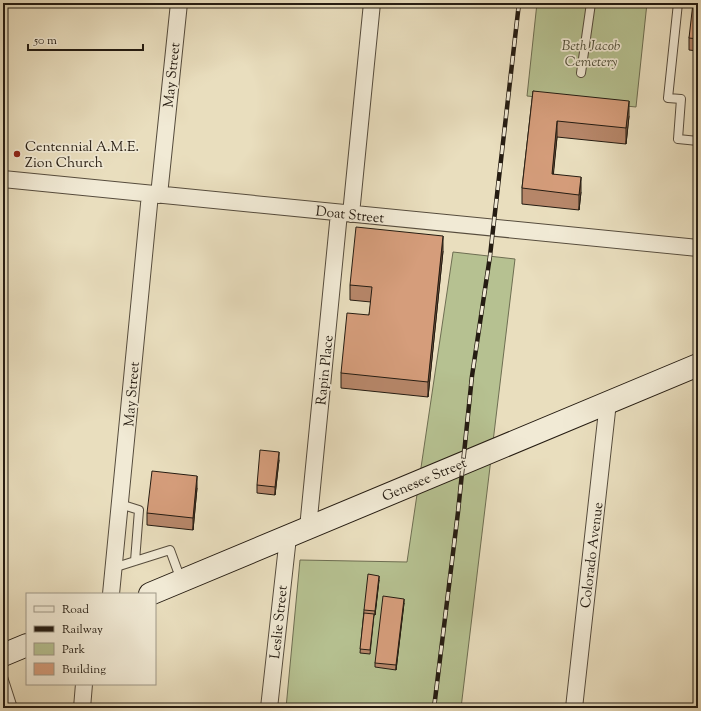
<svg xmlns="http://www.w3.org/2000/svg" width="701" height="711" font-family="'Sorts Mill Goudy',serif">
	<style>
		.green { fill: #b6c191; stroke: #6e6e52 }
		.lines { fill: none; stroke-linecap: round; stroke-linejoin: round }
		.lane-casing { stroke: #564c3d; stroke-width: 10 }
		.street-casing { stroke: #564c3d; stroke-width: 18 }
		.secondary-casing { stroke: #251c12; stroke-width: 24 }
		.lane { stroke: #f1ead5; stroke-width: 8 }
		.street { stroke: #f1ead5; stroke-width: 16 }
		.secondary { stroke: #f1ead5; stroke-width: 22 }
		.rail-casing { stroke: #251c12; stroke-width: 4.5 }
		.rail { stroke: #f1ead5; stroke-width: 3; stroke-dasharray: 9; stroke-linecap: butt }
		.wall { fill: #b7876a; stroke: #251c12 }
		.shaded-wall { fill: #956e56; stroke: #251c12 }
		.building { fill: #d59d7b; stroke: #251c12 }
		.poi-dot { fill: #8f2418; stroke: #f1ead5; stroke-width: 1.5 }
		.labels { text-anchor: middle; stroke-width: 3.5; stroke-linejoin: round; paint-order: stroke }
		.park-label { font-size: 14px; font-style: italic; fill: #504e38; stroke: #f1ead5 }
		.street-label { font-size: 14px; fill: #251c12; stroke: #f1ead5 }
		.poi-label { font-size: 14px; fill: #251c12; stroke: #f1ead5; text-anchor: start }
	</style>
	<rect width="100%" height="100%" fill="#e9debe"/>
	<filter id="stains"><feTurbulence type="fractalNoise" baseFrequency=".005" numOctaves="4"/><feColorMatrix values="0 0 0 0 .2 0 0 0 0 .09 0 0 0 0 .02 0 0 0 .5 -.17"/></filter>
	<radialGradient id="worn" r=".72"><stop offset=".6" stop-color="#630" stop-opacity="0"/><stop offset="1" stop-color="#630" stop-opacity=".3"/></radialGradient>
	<path class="green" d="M537,3H647L636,107L527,96Z
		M453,252L515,259L461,708H286L300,560L407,562Z"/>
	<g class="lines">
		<g class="lane-casing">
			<path id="lane" d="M678,3L668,98L681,99L678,139L698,141
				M581,73L591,3
				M120,504L139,510L135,561
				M113,568L170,550L181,580
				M3,677L13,708"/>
		</g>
		<g class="street-casing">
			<path id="street" d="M3,179L698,248
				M159,195L179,3
				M351,214L372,3
				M308,528L339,213
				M111,594L150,194
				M82,708L84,684
				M269,708L288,537
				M574,708L608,402"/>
		</g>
		<g class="secondary-casing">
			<path id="secondary" d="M150,594L698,365
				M3,655L27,645"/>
		</g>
		<use href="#lane" class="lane"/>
		<use href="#street" class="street"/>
		<use href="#secondary" class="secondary"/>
		<g class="rail-casing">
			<path id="rail" d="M434,708L458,512L472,376L490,256L519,3"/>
		</g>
		<use href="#rail" class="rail"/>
	</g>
	<path class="wall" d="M698,3V51L689,50V38Z
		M533,91L629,116L626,144L557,137L553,174L581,192L579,210L522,204V188Z
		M443,251L428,397L341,388V373L369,315L371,302L350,300V285Z
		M279,460L275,495L257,493V485Z
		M197,488L193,530L147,525V513Z
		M379,580L375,615H374L370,654L360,653L364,610Z
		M404,603L396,670L375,667V663Z"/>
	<path class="shaded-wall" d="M629,101V116L626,144V128Z
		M557,121V137L552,189V174Z
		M581,177V192L579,210V195Z
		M443,236V251L428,397V382Z
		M279,452V460L275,495V487Z
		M197,476V488L193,530V518Z
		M379,576V580L375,615V611Z
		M404,599V603L396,670V665Z"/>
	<path class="building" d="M693,3H698V39L689,38Z
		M533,91L629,101L626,128L557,121L552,174L581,177L579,195L522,188Z
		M356,227L443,236L428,382L341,373L347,313L369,315L372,287L350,285Z
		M260,450L279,452L275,487L257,485Z
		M152,471L197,476L193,518L147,513Z
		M368,574L379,576L375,611L364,610Z
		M383,596L404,599L396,665L375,663Z
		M364,613L374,614L370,650L360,649Z"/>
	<circle class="poi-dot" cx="17" cy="154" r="4"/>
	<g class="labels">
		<g class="park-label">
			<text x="591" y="50">Beth Jacob<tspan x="591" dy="16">Cemetery</tspan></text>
		</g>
		<g class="street-label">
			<text transform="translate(171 75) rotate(-84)" y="5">May Street</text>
			<text transform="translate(350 214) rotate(6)" y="5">Doat Street</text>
			<text transform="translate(324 370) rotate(-84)" y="5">Rapin Place</text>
			<text transform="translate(131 394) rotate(-85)" y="5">May Street</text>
			<text transform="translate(424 479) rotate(-23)" y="5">Genesee Street</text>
			<text transform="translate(591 555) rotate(-83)" y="5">Colorado Avenue</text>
			<text transform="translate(278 622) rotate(-84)" y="5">Leslie Street</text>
		</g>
		<g class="poi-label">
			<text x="25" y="151">Centennial A.M.E.<tspan x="25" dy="16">Zion Church</tspan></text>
		</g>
	</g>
	<rect width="701" height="711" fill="none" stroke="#e9debe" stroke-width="16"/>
	<rect x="4" y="4" width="693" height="703" fill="none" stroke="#251c12" stroke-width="2"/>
	<rect x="8" y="8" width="685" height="695" fill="none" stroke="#251c12"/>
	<rect x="26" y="593" width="130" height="92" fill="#f1ead5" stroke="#9f9887"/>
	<rect x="34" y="606" width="20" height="6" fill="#f1ead5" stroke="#9f9887"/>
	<text x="62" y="613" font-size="12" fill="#251c12">Road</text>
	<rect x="34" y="626" width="20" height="6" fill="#251c12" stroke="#9f9887"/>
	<text x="62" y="633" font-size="12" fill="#251c12">Railway</text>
	<rect x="34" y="643" width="20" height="12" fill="#b6c191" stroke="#9f9887"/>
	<text x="62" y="653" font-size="12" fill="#251c12">Park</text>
	<rect x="34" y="663" width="20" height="12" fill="#d59d7b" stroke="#9f9887"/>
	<text x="62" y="673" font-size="12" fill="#251c12">Building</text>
	<path d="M28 44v6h115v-6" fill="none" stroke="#251c12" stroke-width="2"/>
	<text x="34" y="44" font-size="12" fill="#251c12" stroke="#f1ead5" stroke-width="3" paint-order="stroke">50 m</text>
	<rect width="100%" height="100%" filter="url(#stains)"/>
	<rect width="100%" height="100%" fill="url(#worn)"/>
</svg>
